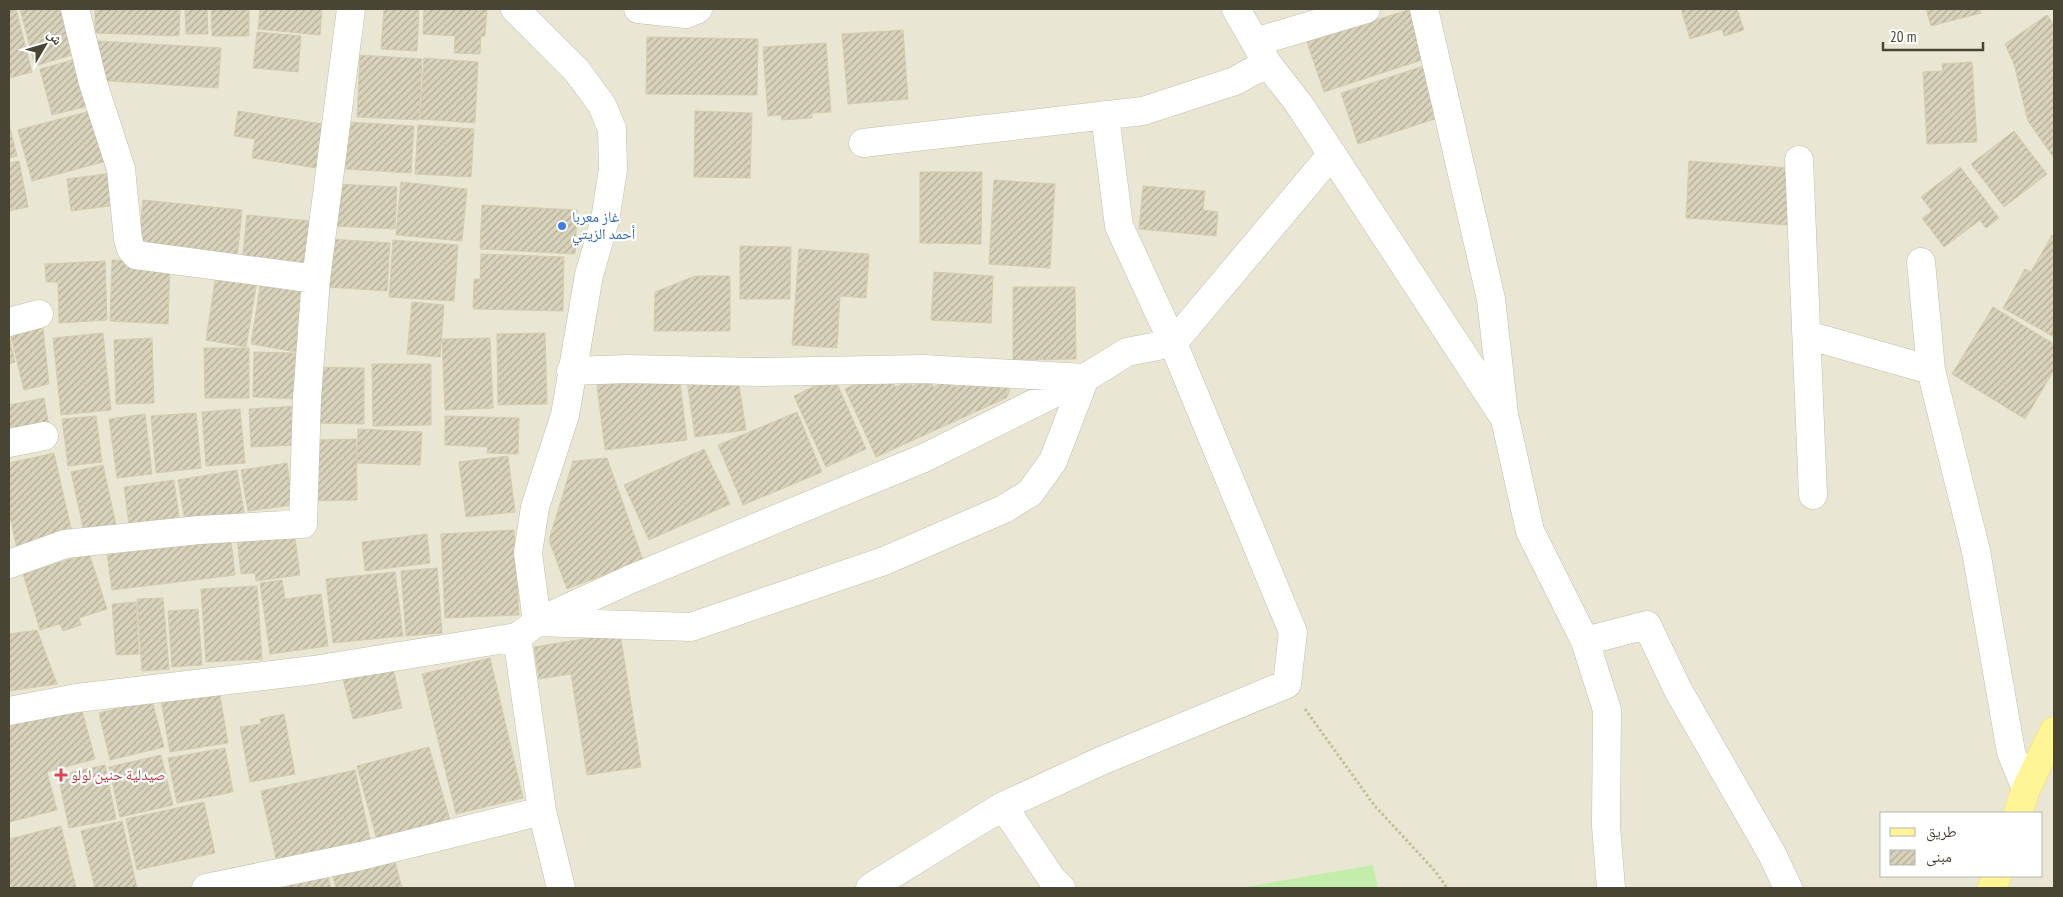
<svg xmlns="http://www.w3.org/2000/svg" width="2063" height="897" font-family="'PT Sans Narrow','Noto Naskh Arabic',sans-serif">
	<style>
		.residential { fill: #e9e7d4; fill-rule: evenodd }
		.pitch { fill: #c3edab }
		.building { fill: url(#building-hatch); stroke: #d3ccad }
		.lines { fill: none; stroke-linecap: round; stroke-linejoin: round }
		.minor-casing { stroke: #c1bea8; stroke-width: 29 }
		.major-casing { stroke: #f0df5a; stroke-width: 29 }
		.path { stroke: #c5bd98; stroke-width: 3; stroke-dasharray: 2.5 2.5; stroke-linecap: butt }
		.minor { stroke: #fff; stroke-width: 28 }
		.major { stroke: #fff595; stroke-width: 28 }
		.shop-dot { fill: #3f7fe0; stroke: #fff; stroke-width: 2 }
		.health-dot { fill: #e0444e; stroke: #fff; stroke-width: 2 }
		.labels { text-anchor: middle; stroke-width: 4.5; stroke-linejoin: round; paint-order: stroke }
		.shop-label { font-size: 15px; fill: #366cbe; stroke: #fff; text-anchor: start }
		.health-label { font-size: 15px; fill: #be3a42; stroke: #fff; text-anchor: start }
	</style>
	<defs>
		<pattern id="building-hatch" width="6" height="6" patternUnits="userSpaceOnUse" patternTransform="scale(1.25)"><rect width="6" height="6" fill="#d8d2bb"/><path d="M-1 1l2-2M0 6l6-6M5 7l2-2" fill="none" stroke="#b1ac99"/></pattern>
	</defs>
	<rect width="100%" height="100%" fill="#f5f3e6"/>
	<path class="residential" d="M9,9H2054V888H9ZM1882,813H2042V876H1882Z"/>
	<path class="pitch" d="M1373,865L1378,888H1240Z"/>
	<path class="building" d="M9,9H16L32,72L9,78Z
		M20,9H67L79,53L35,66Z
		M95,9H180L179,36L95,33Z
		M185,9H207L208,34H186Z
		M211,9H249V36H212Z
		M260,9H322L320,35L258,29Z
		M384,9H419L417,51L381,49Z
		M424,9H487L485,36H481L480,54L454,53L455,36L423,34Z
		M1411,9L1428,58L1324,92L1307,42Z
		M1681,9H1737L1744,30L1724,36L1722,29L1690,39Z
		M1926,9H1980L1981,13L1931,26Z
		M2047,15L2054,25V158L2028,121L2014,64L2005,44Z
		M903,30L908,99L848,104L842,34Z
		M257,32L301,36L298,72L253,68Z
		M647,37L758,39L757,95L646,94Z
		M98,41L221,48L218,88L95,80Z
		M826,43L831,112L812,113V118L782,120L781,115L768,116L763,47Z
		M360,55L422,59L419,120L357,117Z
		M80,58L92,105L52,115L40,69Z
		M424,58L478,62L475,123L420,119Z
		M1972,62L1977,142L1927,144L1923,72L1943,71L1942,64Z
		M1430,64L1447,115L1358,144L1341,93Z
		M94,110L107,161L32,181L18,130Z
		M238,111L323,124L317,168L252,158L255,139L234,136Z
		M695,111L752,113L750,178L694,177Z
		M348,122L414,126L411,173L345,169Z
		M9,124L17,156L9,158Z
		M418,125L474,129L471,177L415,174Z
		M2014,131L2047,174L2004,207L1971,164Z
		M19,161L28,207L9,211V163Z
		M1689,161L1792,168L1788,225L1686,218Z
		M1960,167L1999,218L1986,228L1980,220L1944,247L1922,218L1932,211L1921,197Z
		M920,172H982L981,244L920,243Z
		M112,173L117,205L71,211L67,179Z
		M994,180L1055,184L1050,268L989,264Z
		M401,182L467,189L462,241L396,235Z
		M336,184L397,187L395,229L334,226Z
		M1143,186L1205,191L1203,210L1218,212L1216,236L1139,229Z
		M143,200L242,210L237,259L138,249Z
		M482,205L577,210L575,254L480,249Z
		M247,215L311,221L307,270L242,263Z
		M2052,235L2054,236V337L2003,308L2025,269L2031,272Z
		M331,239L390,243L387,291L328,287Z
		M393,240L458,245L454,301L389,297Z
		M740,246L791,247L790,299H740Z
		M799,249L869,254L866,298L840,296L837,348L792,345Z
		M481,254L564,257L563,311L473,309L474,279H480Z
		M112,260L170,263L168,324L110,321Z
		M105,261L107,320L59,323L58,282H46L45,264Z
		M217,268L258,275L246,347L206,340Z
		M934,272L993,276L991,323L931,320Z
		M695,276H730V331H654L655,292Z
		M261,281L306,289L296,352L251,344Z
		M1013,287H1075L1076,359L1013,360Z
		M412,302L444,305L440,357L407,354Z
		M1993,307L2054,344V370L2025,419L1952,374Z
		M42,319L49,384L24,390L9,328Z
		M103,333L111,410L61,415L53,338Z
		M545,333L547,404L498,405L497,334Z
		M9,336L15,362L9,364Z
		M152,338L154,403L116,404L114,340Z
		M490,338L493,408L445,410L442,339Z
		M204,348H249V398H205Z
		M254,352L296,353L295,399L253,397Z
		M372,364H431V425L373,426Z
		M312,367L364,368V424L312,423Z
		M737,373L746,430L695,437L687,381Z
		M679,375L687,440L605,450L597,385Z
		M834,377L866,449L826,467L794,396Z
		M867,378L872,386L891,378L895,387L910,381L912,386L930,378L933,387L951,379L955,387L974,379L977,386L998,381L1006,384L1010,391L1006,398L876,457L845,389Z
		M44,398L49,427L9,435V405Z
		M297,406L299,445L251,447L249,409Z
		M240,409L245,463L206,466L202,412Z
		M797,412L822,472L743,505L718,445Z
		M196,413L201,468L156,473L151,416Z
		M145,414L152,474L117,478L109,419Z
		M96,416L102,462L68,466L62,419Z
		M445,416L519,418L518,454L487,453L488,447L445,445Z
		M358,429L422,432L420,465L357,463Z
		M356,439L357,500L312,501L310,440Z
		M704,449L730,504L649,540L624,485Z
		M54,453L73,537L17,549L9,512V463Z
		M508,456L515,512L466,517L459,462Z
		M607,458L643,560L567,589L549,540L573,461Z
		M287,463L293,505L248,511L241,470Z
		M103,465L117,530L85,537L71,472Z
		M237,470L244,512L185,522L178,480Z
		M174,480L180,524L130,532L124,487Z
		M294,530L300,575L256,581L255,573L241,574L237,537Z
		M514,530L519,615L445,618L441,534Z
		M427,534L430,563L365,571L362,542Z
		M231,540L235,575L112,590L107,554Z
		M89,553L107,609L79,618L81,625L63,631L60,624L40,630L23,574Z
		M437,568L442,633L406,636L401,571Z
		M395,572L403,636L333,643L326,579Z
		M282,580L285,599L321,594L328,646L270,654L260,583Z
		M257,586L262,659L206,662L201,589Z
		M163,598L169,669L142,671L137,599Z
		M136,602L139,654L116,655L112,604Z
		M198,609L202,665L172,667L168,611Z
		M37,630L57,684L9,691V634Z
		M620,633L641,767L587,775L571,674L539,679L534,647Z
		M490,658L523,798L456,814L422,674Z
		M393,668L402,708L353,719L343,679Z
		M219,690L228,743L170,752L161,700Z
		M152,700L164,747L110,760L99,713Z
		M80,703L95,759L47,772L57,810L9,822V721Z
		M284,714L295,774L250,782L240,727L261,724L260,719Z
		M429,747L450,820L377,840L357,766Z
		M225,748L233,792L177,803L168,758Z
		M161,755L173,805L120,817L109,767Z
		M105,765L116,819L69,828L58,775Z
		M355,770L371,843L277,863L261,791Z
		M204,802L215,853L137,870L126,819Z
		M122,821L137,888H95L81,831Z
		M61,826L76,888H9V839Z
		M393,854L402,888H336L331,870Z
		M326,870L331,888H287L286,880Z"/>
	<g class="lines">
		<g class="minor-casing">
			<path id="minor" d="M75,9L93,83L121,169L128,239L131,249L136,255L316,279
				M515,9L577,71L602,105L612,129L613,170L605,220L589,275L565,415L535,507L528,553L537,622L691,627L884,561L1004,509L1030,493L1053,461L1085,378L1127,352L1173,343L1332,154
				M638,9L686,14L698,9
				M1236,9L1267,63L1299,104L1505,419L1530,531L1585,641L1607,710L1606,826L1611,888
				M1424,9L1491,299L1504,414
				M1255,42L1366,9
				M863,143L1143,111L1235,81L1267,63
				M1799,160L1813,495
				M1921,262L1931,370L1976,551L2011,752L2026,789
				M9,322L39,314
				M1807,335L1931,370
				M9,443L44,436
				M9,564L65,544L199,530L303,524L307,398L316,279L351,9
				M517,637L537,622L631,579L924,458L1085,378L924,369L759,372L627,369L571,371
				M1585,641L1647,625L1678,690L1772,854L1788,888
				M9,711L77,698L314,670L517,637L542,811L561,888
				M1003,806L1052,879L1061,888
				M206,888L361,856L542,811
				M870,888L1003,806L1101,761L1287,684L1293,632L1173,343L1119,226L1105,115"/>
		</g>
		<g class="major-casing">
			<path id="major" d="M2018,813L2026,789L2054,731
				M1992,888L1997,876"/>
		</g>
		<path class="path" d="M1305,709L1374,805L1435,871L1447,888"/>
		<use href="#minor" class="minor"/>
		<use href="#major" class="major"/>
	</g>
	<circle class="shop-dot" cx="562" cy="226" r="5"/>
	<path class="health-dot" d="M58.5 767.5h5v5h5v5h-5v5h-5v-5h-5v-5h5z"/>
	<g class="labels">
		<g class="shop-label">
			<text x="572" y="222">غاز معربا<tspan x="572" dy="17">أحمد الزيتي</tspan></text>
		</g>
		<g class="health-label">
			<text x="71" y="780">صيدلية حنين لولو</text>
		</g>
	</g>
	<rect width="2063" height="897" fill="none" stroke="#494535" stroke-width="20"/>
	<rect x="1880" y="812" width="162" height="65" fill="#ffffff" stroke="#b6b5ae"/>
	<rect x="1890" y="828" width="25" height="8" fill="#fff595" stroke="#b6b5ae"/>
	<text x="1926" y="837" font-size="15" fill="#494535">طريق</text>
	<rect x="1890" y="850" width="25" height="15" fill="url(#building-hatch)" stroke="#b6b5ae"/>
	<text x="1926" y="862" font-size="15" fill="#494535">مبنى</text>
	<g transform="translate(45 45) rotate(52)" stroke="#ffffff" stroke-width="4" paint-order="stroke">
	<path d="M0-4L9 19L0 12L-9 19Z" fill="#494535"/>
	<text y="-8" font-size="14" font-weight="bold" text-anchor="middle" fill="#494535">ش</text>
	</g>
	<path d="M1883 42v8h100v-8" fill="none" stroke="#494535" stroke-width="2.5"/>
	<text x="1890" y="42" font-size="15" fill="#494535" stroke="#ffffff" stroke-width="4" paint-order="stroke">20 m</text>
</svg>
